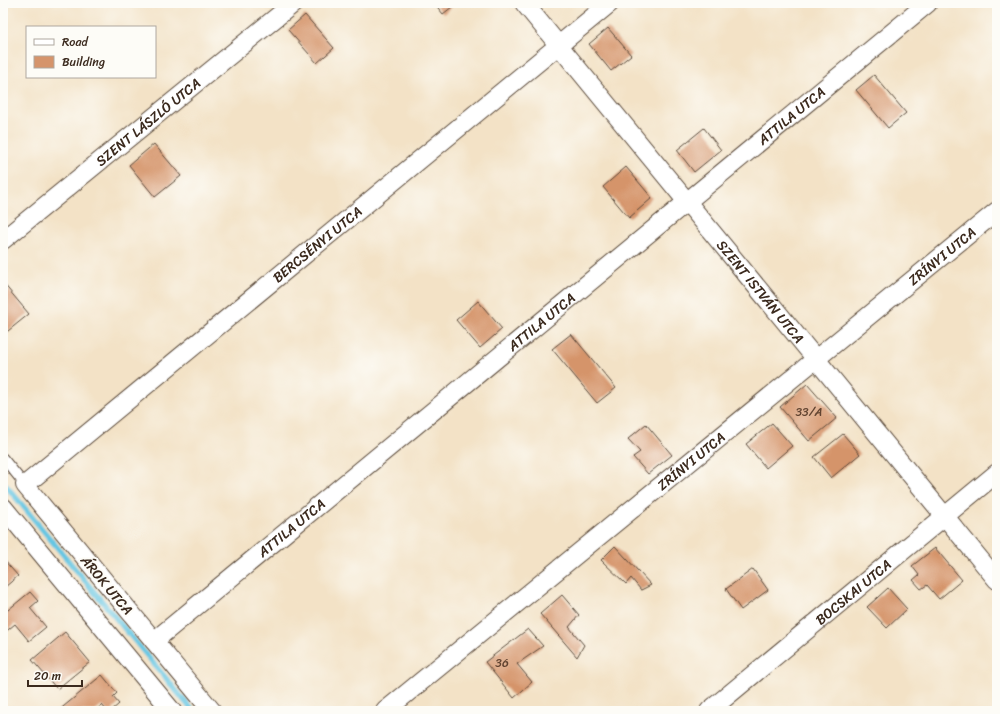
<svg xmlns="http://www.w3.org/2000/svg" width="1000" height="714" font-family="Sriracha,sans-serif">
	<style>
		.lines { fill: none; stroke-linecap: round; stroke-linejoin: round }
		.stream { stroke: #65c6e3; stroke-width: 5.5 }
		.building { fill: #d5946b }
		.service-casing { stroke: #574637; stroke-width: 11 }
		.minor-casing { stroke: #574637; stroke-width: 20 }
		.service { stroke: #fff; stroke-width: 9 }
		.minor { stroke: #fff; stroke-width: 18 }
		.labels { text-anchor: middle; stroke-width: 4; stroke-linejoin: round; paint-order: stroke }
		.number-label { font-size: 12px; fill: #624431 }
		.street-label { font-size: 14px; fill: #3b2a1e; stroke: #fdfcf7 }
	</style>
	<rect width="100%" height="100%" fill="#fdfcf7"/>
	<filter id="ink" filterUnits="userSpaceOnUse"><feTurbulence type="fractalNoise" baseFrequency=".025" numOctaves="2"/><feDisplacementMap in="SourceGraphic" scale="8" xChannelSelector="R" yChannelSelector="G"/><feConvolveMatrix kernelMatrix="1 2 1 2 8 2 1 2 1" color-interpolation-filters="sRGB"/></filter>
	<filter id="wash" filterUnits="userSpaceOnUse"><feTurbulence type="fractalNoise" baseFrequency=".012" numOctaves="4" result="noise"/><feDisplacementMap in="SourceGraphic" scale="16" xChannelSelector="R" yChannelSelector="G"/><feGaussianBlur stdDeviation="0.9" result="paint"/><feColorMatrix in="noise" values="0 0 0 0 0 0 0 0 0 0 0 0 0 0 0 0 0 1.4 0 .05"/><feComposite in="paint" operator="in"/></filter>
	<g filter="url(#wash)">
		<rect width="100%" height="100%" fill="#f3e2c6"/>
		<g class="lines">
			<path class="stream" d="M3,482L193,711"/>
		</g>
		<g id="blocks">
			<path class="building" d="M434,3H457L443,14Z
				M305,15L334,48L317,63L288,30Z
				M608,28L631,55L611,71L589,44Z
				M874,75L906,113L888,128L856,90Z
				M704,128L721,150L694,172L677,150Z
				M154,144L181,176L155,197L129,165Z
				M626,167L652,198L629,218L603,187Z
				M3,283L29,314L3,335Z
				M478,301L502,329L480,348L456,320Z
				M571,334L616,388L597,403L552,349Z
				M807,384L837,418L809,441L780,407Z
				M772,423L792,446L766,468L746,444Z
				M646,424L672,455L648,474L633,457L640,452L628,439Z
				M843,434L860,454L831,478L814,457Z
				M615,546L651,585L641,590L631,578L626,584L601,560Z
				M935,548L962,580L939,599L927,585L921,589L913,580L919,575L912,566Z
				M3,559L18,576L5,587L3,585Z
				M753,569L768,590L741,610L726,589Z
				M888,588L907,609L887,628L867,607Z
				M30,592L38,601L30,608L46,627L29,641L15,624L3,634V614Z
				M562,595L579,615L569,627L584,645L577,657L540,614Z
				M528,629L543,646L517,664L532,682L514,698L485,662Z
				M65,632L90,662L57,689L32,660Z
				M102,675L117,693L113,697L119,704L111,711H107L102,705L95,711H58Z"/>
		</g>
	</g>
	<g filter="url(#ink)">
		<use href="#blocks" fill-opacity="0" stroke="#574637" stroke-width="1"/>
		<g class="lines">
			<g class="service-casing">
				<path id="service" d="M3,458L25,485"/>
			</g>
			<g class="minor-casing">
				<g id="minor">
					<path id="s1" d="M524,3L997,580"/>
					<path id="s2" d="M3,240L294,3"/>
					<path d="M3,507L172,711"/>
					<path id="s3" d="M154,641L928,3"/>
					<path id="s4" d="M212,711L25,485L610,3"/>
					<path id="s5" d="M385,711L997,211"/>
					<path id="s6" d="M709,711L997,473"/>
				</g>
			</g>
			<use href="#service" class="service"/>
			<use href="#minor" class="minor"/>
		</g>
	</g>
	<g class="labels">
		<g class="number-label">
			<text x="809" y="416">33/A</text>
			<text x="502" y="667">36</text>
		</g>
		<g class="street-label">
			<text dy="5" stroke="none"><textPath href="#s3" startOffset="826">ATTILA UTCA</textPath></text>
			<text dy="5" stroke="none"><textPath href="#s2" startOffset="187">SZENT LÁSZLÓ UTCA</textPath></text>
			<text dy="5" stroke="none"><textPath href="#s4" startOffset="672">BERCSÉNYI UTCA</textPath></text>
			<text dy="5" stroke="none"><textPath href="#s5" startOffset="719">ZRÍNYI UTCA</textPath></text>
			<text dy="5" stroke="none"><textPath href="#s1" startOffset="373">SZENT ISTVÁN UTCA</textPath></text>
			<text dy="5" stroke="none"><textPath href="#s3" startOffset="502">ATTILA UTCA</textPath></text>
			<text dy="5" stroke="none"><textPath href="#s5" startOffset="395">ZRÍNYI UTCA</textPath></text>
			<text dy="5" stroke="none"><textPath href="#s3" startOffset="178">ATTILA UTCA</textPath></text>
			<text transform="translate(107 585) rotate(50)" y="5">ÁROK UTCA</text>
			<text dy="5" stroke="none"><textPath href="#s6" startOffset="187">BOCSKAI UTCA</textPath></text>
		</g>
	</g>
	<rect width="1000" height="714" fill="none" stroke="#fdfcf7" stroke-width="16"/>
	<rect x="26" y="26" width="130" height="52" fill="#fdfcf7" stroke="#afa8a0"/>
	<rect x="34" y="39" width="20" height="6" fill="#ffffff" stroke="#afa8a0"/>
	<text x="62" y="46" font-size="12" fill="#3b2a1e">Road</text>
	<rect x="34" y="56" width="20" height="12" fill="#d5946b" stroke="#afa8a0"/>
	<text x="62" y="66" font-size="12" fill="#3b2a1e">Building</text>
	<path d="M28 680v6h54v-6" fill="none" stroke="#3b2a1e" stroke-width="2"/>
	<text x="34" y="680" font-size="12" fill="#3b2a1e" stroke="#fdfcf7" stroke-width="3" paint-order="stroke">20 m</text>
</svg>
